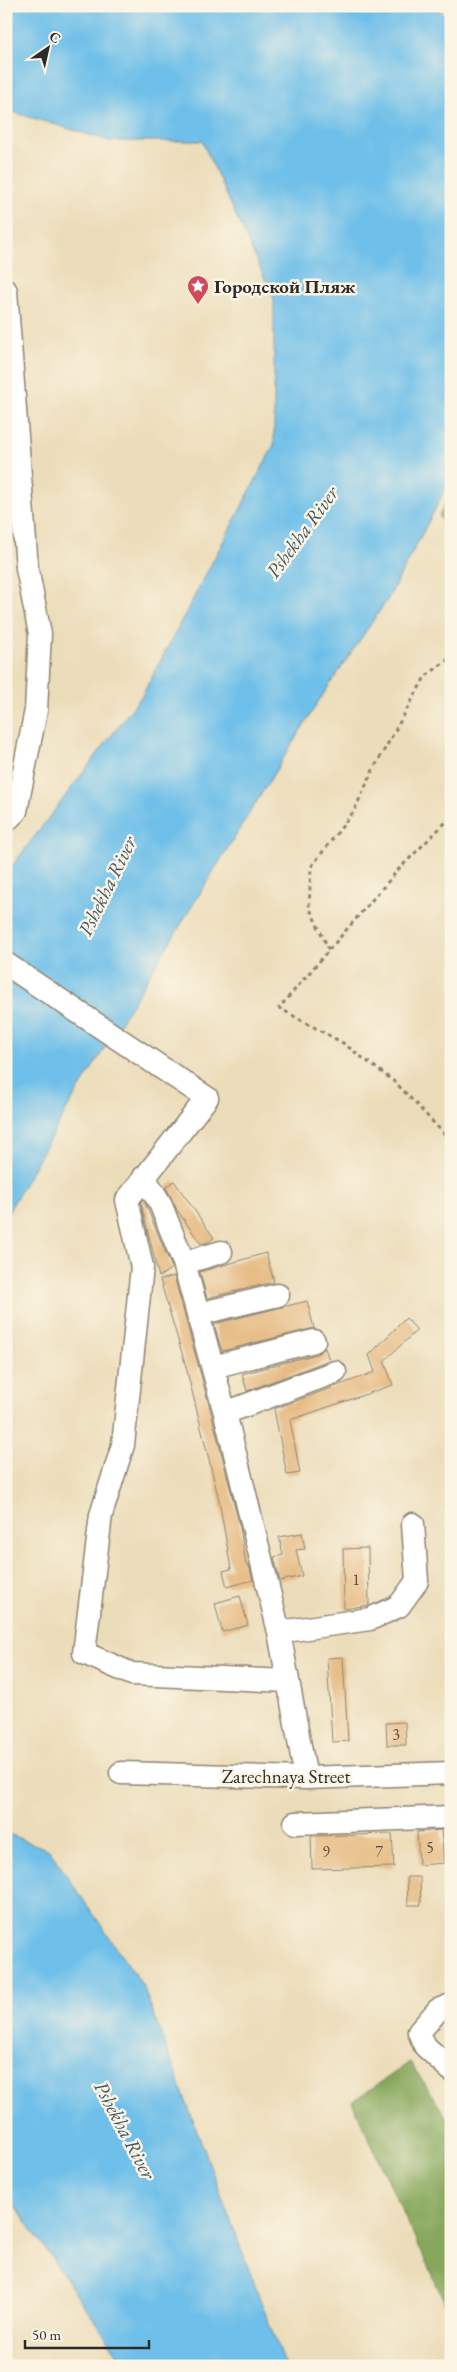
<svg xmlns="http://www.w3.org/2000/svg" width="457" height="2372" font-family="'EB Garamond',serif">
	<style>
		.forest { fill: #86a75c; stroke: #586944 }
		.water { fill: #6ebfe9; stroke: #4c758a }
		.building { fill: #e6bb84 }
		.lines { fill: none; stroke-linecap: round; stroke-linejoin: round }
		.minor-casing { stroke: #8c8472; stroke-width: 25 }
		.path { stroke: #8c8472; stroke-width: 3; stroke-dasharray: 4 4; stroke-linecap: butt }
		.minor { stroke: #fff; stroke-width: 22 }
		.labels { text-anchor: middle; stroke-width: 5; stroke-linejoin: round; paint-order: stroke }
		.number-label { font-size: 16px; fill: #5a4f41 }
		.poi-label { font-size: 19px; font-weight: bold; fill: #2b2b2b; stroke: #fcf5e5; text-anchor: start }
		.street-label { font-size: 19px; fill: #2b2b2b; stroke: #fcf5e5 }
		.water-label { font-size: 20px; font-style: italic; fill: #3f5764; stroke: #fcf5e5 }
	</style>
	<rect width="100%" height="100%" fill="#fcf5e5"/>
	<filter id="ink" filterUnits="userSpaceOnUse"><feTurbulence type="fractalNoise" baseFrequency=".02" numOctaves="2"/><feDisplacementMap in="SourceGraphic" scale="10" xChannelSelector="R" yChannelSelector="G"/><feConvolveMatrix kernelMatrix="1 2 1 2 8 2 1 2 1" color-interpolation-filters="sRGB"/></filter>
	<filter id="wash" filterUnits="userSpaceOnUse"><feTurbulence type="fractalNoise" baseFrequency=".0096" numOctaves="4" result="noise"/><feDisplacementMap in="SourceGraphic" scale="20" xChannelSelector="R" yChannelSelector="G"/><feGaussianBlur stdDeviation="1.12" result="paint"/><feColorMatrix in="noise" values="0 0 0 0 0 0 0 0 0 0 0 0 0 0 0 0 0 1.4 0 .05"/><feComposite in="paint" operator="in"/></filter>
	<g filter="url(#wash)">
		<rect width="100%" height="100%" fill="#ecddba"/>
		<path class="forest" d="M451,489V533L439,516Z
			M410,2062L451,2124V2325L444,2301L352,2102Z"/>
		<path class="water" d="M6,6H436L451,23V473L443,494L389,597L318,702L70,1104L6,1216V874L143,694L274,445V299L202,141H110L6,110Z
			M6,1833L49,1850L143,1986L285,2366H126L6,2192Z"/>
		<g id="blocks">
			<path class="building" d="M174,1181L214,1238L208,1242L201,1244L177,1210L166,1187Z
				M145,1203L172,1268L159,1277L141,1204Z
				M266,1253L274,1282L207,1298L200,1272Z
				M174,1276L212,1416L240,1527L246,1565H249L253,1580L227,1587L223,1571L231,1569L219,1500L185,1363L160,1280Z
				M307,1301L314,1328L222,1351L214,1324Z
				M406,1318L417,1330L384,1361L393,1385L290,1420L300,1473L287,1475L274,1409L375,1372L369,1355Z
				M325,1348L329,1360L247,1391L242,1374L317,1354Z
				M302,1533L305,1549L296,1550L302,1576L280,1581L274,1557L283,1555L279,1537Z
				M368,1548L369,1605L344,1609L343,1549Z
				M240,1596L248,1625L222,1632L215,1603Z
				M343,1657L348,1741L332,1742L327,1658Z
				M405,1722L406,1745H387L386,1723Z
				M441,1830L444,1863L419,1865L417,1832Z
				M392,1834L394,1867L312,1869L311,1836Z
				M407,1877H420L421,1905H408Z"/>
		</g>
	</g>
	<g filter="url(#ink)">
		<use href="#blocks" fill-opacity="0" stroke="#8c8472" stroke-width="1"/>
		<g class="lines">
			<g class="minor-casing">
				<path id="minor" d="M6,291L27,568L40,634L36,710L16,811L6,821
					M6,964L207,1098L127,1200L142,1267L123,1445L101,1515L84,1653L132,1674L288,1681
					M144,1177L160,1203L184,1263L225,1413L279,1632L306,1778
					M184,1263L221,1252
					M198,1314L278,1295
					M213,1367L314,1341
					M225,1413L335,1372
					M279,1632L370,1619L399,1606L417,1581L413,1524
					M121,1773L306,1778L451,1773
					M295,1823L451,1817
					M451,2005L438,2010L419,2032L425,2046L451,2070"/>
			</g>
			<path class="path" d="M451,817L398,870L279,1008L343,1043L396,1083L451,1141
				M329,950L309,907L311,867L354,811L373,770L425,677L451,657"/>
			<use href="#minor" class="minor"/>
		</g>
	</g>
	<defs>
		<g id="sight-pin" transform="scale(1.125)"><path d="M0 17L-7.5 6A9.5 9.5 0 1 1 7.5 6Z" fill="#d1495b" stroke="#fcf5e5"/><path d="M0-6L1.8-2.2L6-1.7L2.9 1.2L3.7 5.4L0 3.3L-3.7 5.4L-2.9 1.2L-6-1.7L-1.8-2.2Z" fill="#fff"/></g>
	</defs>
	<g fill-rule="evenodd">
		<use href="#sight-pin" x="198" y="286"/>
	</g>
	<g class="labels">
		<g class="number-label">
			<text x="356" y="1585">1</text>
			<text x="396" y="1740">3</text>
			<text x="430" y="1853">5</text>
			<text x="326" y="1857">9</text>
			<text x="379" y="1857">7</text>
		</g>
		<g class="poi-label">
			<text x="214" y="293">Городской Пляж</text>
		</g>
		<g class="street-label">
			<text x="286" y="1783">Zarechnaya Street</text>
		</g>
		<g class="water-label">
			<text transform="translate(302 532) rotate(-54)" y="7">Pshekha River</text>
			<text transform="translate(107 886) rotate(-64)" y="7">Pshekha River</text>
			<text transform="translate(125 2130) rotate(62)" y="7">Pshekha River</text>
		</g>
	</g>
	<rect width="457" height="2372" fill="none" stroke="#fcf5e5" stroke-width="25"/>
	<g transform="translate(48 48) rotate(34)" stroke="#fcf5e5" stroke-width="4" paint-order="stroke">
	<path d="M0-4L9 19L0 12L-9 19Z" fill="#2b2b2b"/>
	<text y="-8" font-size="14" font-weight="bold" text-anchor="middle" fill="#2b2b2b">С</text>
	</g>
	<path d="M25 2340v8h124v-8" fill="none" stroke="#2b2b2b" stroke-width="2.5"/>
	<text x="32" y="2340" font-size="15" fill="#2b2b2b" stroke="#fcf5e5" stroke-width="4" paint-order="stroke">50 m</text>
</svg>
